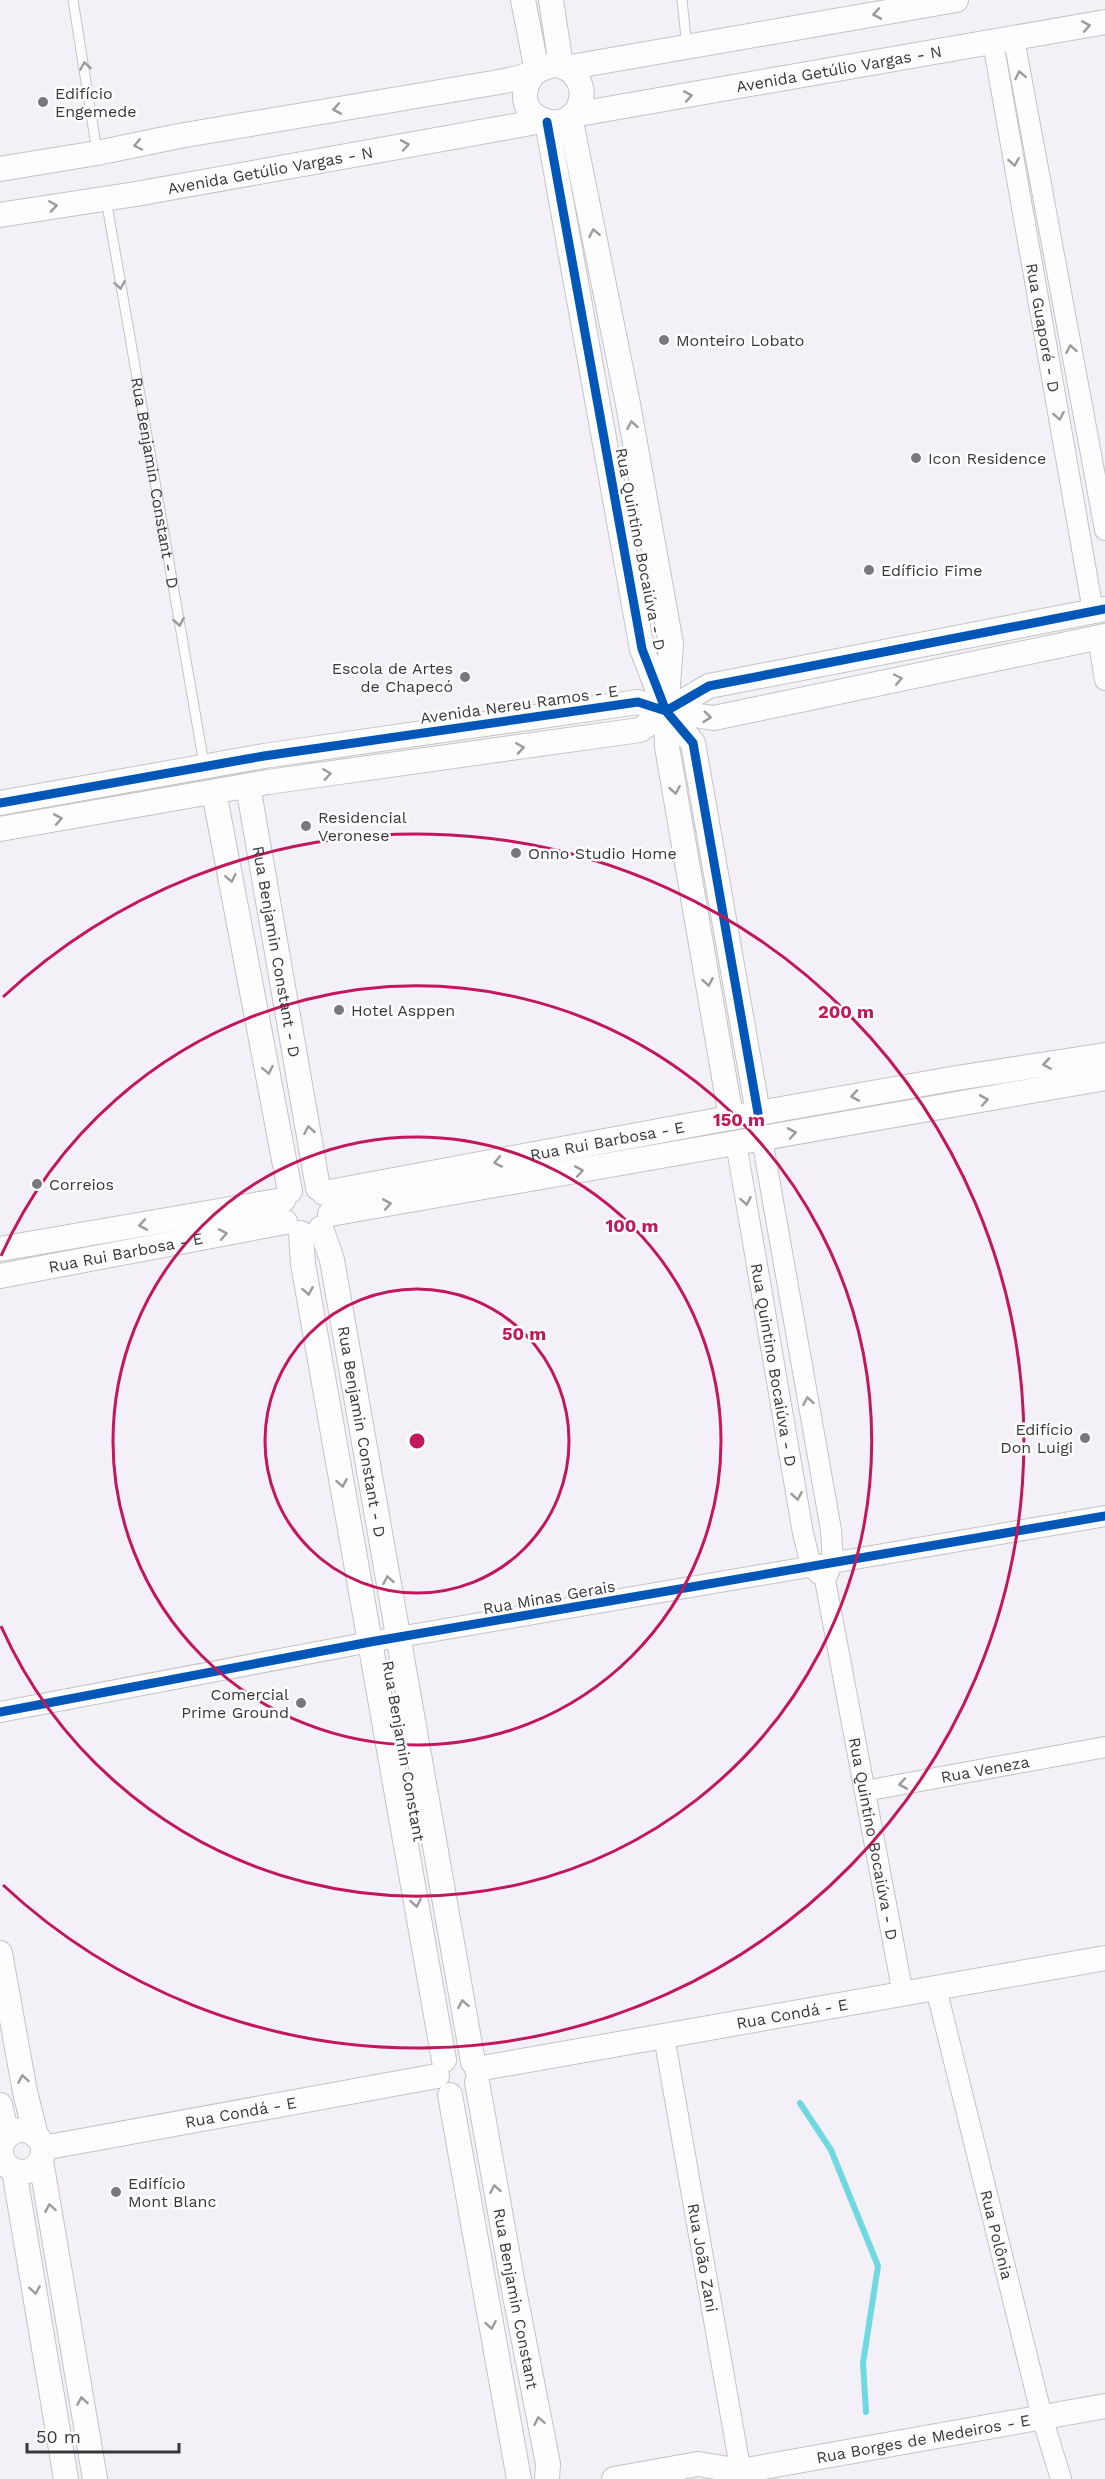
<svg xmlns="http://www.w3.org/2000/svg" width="1105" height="2479" font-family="'Work Sans',sans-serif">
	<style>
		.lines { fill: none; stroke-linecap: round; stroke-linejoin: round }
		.stream { stroke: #70d8e1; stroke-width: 6 }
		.service-casing { stroke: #c5c2c7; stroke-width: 11 }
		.minor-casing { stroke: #c5c2c7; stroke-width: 22 }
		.tertiary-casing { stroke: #c5c2c7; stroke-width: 26 }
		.service { stroke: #fdfdfe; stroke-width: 9 }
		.minor { stroke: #fdfdfe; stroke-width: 20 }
		.tertiary { stroke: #fdfdfe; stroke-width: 24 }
		.cycleway-casing { stroke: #fefefe; stroke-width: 13 }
		.cycleway { stroke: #0057b8; stroke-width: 9 }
		.oneway { stroke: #9c9a9d }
		.ring { fill: none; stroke: #c2185b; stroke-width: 3 }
		.poi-dot { fill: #7b787d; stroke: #fefefe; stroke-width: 2 }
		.labels { text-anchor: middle; stroke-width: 5; stroke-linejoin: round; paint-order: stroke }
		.street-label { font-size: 16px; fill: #3a373c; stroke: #fefefe }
		.poi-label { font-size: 16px; fill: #3a373c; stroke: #fefefe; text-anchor: start }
		.centre { fill: #c2185b; stroke: #fefefe; stroke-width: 3 }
		.ring-label { font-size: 18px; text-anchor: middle; font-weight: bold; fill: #c2185b; stroke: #fefefe; stroke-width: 5; stroke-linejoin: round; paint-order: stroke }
	</style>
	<rect width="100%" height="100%" fill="#f4f0f7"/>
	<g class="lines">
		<path class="stream" d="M800,2103L831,2150L878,2266L863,2363L866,2412"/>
		<g class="service-casing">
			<g id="service">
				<path d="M73,0L97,152"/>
				<path d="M682,0L687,47"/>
				<path id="s1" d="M106,199L204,764"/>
			</g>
		</g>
		<g class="minor-casing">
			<g id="minor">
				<path d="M1014,39L1105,530"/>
				<path id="s2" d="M993,42L1093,611"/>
				<path d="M1098,637L1105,680"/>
				<path id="s3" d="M762,1139L831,1530L833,1562L825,1580L903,1994"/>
				<path id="s4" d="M736,1143L803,1533L811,1566L819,1574"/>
				<path d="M0,1712L370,1642L1105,1516"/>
				<path id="s5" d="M865,1791L1105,1747"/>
				<path id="s6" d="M936,1988L1042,2417L1061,2479"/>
				<path id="s7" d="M664,2036L742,2479"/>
			</g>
		</g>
		<g class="tertiary-casing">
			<g id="tertiary">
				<path d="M523,0L537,71"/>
				<path d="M551,0L561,66"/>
				<path d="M565,68L956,0"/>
				<path id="s8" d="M573,115L1105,22"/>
				<path d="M570,117L628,404L671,644L666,711L667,747L731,1117"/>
				<path d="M547,122L642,649L666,711L693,743L758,1113"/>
				<path d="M0,169L97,153L179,136L499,82C509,80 520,78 530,74C547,68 560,56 576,77C580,83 583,91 581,99C574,143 501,119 533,74"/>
				<path id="s9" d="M0,215L136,194L542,121"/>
				<path id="s10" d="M248,786L318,1188"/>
				<path d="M214,792L290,1191"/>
				<path d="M0,803L264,756L638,702L666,711L709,686L1105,609"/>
				<path d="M0,829L268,782L640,730L666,711L714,718L1105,636"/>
				<path id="s11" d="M324,1193L713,1121L957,1078L1105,1055"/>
				<path d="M330,1214L1105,1078"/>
				<path id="s12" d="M321,1228L332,1260L473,2062"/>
				<path d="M301,1233L303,1264L444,2060"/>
				<path d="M0,1249L283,1200"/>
				<path id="s13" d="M0,1276L285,1222"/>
				<path d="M0,1953L25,2092L36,2136"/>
				<path id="s14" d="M477,2069L1105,1958"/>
				<path id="s15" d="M477,2082L513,2285L548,2464L547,2479"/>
				<path d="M450,2095L519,2479"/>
				<path d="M0,2105L7,2136"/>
				<circle cx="22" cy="2151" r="21"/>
				<path id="s16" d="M43,2148L437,2076"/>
				<path d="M41,2161L95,2479"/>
				<path d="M14,2170L66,2479"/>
				<path id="s17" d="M614,2479L698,2464L741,2471L1105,2406"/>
			</g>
		</g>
		<use href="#service" class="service"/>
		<use href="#minor" class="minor"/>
		<use href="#tertiary" class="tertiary"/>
		<g class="cycleway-casing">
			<path id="cycleway" d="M547,122L642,649L666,711L693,743L758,1113
				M0,803L264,756L638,702L666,711L709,686L1105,609
				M0,1712L370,1642L1105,1516"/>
		</g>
		<use href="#cycleway" class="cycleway"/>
	</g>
	<defs><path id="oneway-chevron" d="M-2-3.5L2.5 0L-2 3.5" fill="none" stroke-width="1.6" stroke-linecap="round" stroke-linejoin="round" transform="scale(1.5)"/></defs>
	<g class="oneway">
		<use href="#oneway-chevron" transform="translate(877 14) rotate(170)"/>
		<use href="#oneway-chevron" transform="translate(1086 26) rotate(-10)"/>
		<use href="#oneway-chevron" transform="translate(85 66) rotate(-99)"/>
		<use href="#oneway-chevron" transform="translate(1020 75) rotate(-101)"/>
		<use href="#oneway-chevron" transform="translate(688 96) rotate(-10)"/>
		<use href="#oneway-chevron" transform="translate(337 109) rotate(170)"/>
		<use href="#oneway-chevron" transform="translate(138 145) rotate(168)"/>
		<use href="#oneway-chevron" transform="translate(405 145) rotate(-10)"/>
		<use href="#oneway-chevron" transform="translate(1014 162) rotate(80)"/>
		<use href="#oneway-chevron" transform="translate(53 206) rotate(-9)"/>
		<use href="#oneway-chevron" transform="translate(594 233) rotate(-101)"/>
		<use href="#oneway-chevron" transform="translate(120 285) rotate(80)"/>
		<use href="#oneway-chevron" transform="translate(1071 349) rotate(-100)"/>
		<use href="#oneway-chevron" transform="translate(1059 416) rotate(80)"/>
		<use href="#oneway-chevron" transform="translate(632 425) rotate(-100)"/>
		<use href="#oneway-chevron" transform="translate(179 622) rotate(80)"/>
		<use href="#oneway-chevron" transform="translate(898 679) rotate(-12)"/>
		<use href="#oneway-chevron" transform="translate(707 717) rotate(6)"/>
		<use href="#oneway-chevron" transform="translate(520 748) rotate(-9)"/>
		<use href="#oneway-chevron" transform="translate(327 774) rotate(-8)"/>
		<use href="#oneway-chevron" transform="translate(675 790) rotate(80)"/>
		<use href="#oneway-chevron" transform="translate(58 819) rotate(-10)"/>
		<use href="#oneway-chevron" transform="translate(231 878) rotate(79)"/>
		<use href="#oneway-chevron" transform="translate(708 982) rotate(80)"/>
		<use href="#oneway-chevron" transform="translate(1047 1064) rotate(171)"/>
		<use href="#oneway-chevron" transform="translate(268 1070) rotate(79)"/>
		<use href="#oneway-chevron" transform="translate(855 1096) rotate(170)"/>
		<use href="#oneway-chevron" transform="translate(984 1100) rotate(-10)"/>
		<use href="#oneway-chevron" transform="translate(309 1130) rotate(-100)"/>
		<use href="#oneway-chevron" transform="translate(792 1133) rotate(-10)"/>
		<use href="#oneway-chevron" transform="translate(498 1162) rotate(169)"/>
		<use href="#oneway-chevron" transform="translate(579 1171) rotate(-10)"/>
		<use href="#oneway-chevron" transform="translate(746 1201) rotate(80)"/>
		<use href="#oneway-chevron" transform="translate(387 1204) rotate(-10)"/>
		<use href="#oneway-chevron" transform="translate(143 1225) rotate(170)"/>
		<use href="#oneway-chevron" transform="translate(223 1234) rotate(-11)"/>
		<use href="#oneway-chevron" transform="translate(308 1291) rotate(80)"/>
		<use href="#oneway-chevron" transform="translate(808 1401) rotate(-100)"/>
		<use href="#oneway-chevron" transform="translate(342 1483) rotate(80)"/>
		<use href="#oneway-chevron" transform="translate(797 1496) rotate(80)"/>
		<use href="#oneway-chevron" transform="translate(388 1580) rotate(-100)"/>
		<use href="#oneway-chevron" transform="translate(903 1784) rotate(170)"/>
		<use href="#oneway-chevron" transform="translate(416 1903) rotate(80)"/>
		<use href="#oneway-chevron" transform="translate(463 2004) rotate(-100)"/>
		<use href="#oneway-chevron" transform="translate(23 2079) rotate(-100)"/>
		<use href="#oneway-chevron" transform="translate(495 2189) rotate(-100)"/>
		<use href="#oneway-chevron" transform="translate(50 2208) rotate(-100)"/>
		<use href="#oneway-chevron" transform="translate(35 2290) rotate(81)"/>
		<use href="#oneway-chevron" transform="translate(491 2325) rotate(80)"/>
		<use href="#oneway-chevron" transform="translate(82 2401) rotate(-99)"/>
		<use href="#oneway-chevron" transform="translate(539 2421) rotate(-101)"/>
	</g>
	<g class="ring">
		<circle cx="417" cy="1441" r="152"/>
		<circle cx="417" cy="1441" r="304"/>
		<path d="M1 1256A455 455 0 1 1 1 1626"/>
		<path d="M3 997A607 607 0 1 1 3 1885"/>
	</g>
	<g class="poi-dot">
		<circle cx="43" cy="102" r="6"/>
		<circle cx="664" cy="340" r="6"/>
		<circle cx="916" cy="458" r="6"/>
		<circle cx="869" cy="570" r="6"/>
		<circle cx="465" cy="677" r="6"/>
		<circle cx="306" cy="826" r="6"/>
		<circle cx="516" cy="853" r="6"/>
		<circle cx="339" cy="1010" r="6"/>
		<circle cx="37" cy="1184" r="6"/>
		<circle cx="1085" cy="1438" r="6"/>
		<circle cx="301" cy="1703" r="6"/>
		<circle cx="116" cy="2192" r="6"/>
	</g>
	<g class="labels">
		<g class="street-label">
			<text dy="6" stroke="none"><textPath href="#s8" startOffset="270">Avenida Getúlio Vargas - N</textPath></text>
			<text dy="6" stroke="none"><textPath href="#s9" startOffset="274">Avenida Getúlio Vargas - N</textPath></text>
			<text dy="6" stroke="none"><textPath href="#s2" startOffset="290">Rua Guaporé - D</textPath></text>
			<text dy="6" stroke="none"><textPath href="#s1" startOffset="288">Rua Benjamin Constant - D</textPath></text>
			<text transform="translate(641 549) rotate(79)" y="6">Rua Quintino Bocaiúva - D</text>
			<text transform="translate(519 704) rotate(-8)" y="6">Avenida Nereu Ramos - E</text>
			<text dy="6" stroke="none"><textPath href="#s10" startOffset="168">Rua Benjamin Constant - D</textPath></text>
			<text dy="6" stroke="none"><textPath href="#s11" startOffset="288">Rua Rui Barbosa - E</textPath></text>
			<text dy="6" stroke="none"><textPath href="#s13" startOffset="128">Rua Rui Barbosa - E</textPath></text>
			<text dy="6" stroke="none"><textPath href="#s4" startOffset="225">Rua Quintino Bocaiúva - D</textPath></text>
			<text dy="6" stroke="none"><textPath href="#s12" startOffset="208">Rua Benjamin Constant - D</textPath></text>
			<text transform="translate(549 1597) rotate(-10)" y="6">Rua Minas Gerais</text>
			<text transform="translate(404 1751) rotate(80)" y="6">Rua Benjamin Constant</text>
			<text dy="6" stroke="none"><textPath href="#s5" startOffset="122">Rua Veneza</textPath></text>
			<text dy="6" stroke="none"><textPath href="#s3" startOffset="712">Rua Quintino Bocaiúva - D</textPath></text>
			<text dy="6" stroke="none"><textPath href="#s14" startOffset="320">Rua Condá - E</textPath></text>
			<text dy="6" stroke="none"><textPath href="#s16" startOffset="201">Rua Condá - E</textPath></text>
			<text dy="6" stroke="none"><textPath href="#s6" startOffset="254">Rua Polônia</textPath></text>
			<text dy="6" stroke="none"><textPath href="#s7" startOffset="225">Rua João Zani</textPath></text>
			<text dy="6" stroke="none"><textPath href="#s15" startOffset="220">Rua Benjamin Constant</textPath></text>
			<text dy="6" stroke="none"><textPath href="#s17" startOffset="314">Rua Borges de Medeiros - E</textPath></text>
		</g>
		<g class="poi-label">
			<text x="55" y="99">Edifício<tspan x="55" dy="18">Engemede</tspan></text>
			<text x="676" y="346">Monteiro Lobato</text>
			<text x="928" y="464">Icon Residence</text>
			<text x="881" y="576">Edíficio Fime</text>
			<text x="453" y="674" text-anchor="end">Escola de Artes<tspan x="453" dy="18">de Chapecó</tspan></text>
			<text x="318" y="823">Residencial<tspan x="318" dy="18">Veronese</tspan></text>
			<text x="528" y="859">Onno Studio Home</text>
			<text x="351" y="1016">Hotel Asppen</text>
			<text x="49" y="1190">Correios</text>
			<text x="1073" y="1435" text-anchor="end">Edifício<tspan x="1073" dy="18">Don Luigi</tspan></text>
			<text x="289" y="1700" text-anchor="end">Comercial<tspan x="289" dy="18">Prime Ground</tspan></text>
			<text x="128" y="2189">Edifício<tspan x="128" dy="18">Mont Blanc</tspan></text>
		</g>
	</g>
	<circle cx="417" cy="1441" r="9" class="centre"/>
	<g class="ring-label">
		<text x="846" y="1018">200 m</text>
		<text x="739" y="1126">150 m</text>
		<text x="632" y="1232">100 m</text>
		<text x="524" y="1340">50 m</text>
	</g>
	<path d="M27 2443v9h152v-9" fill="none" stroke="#3a373c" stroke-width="3"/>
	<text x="36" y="2443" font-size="18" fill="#3a373c" stroke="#fefefe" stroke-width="4.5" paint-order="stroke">50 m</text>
</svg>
